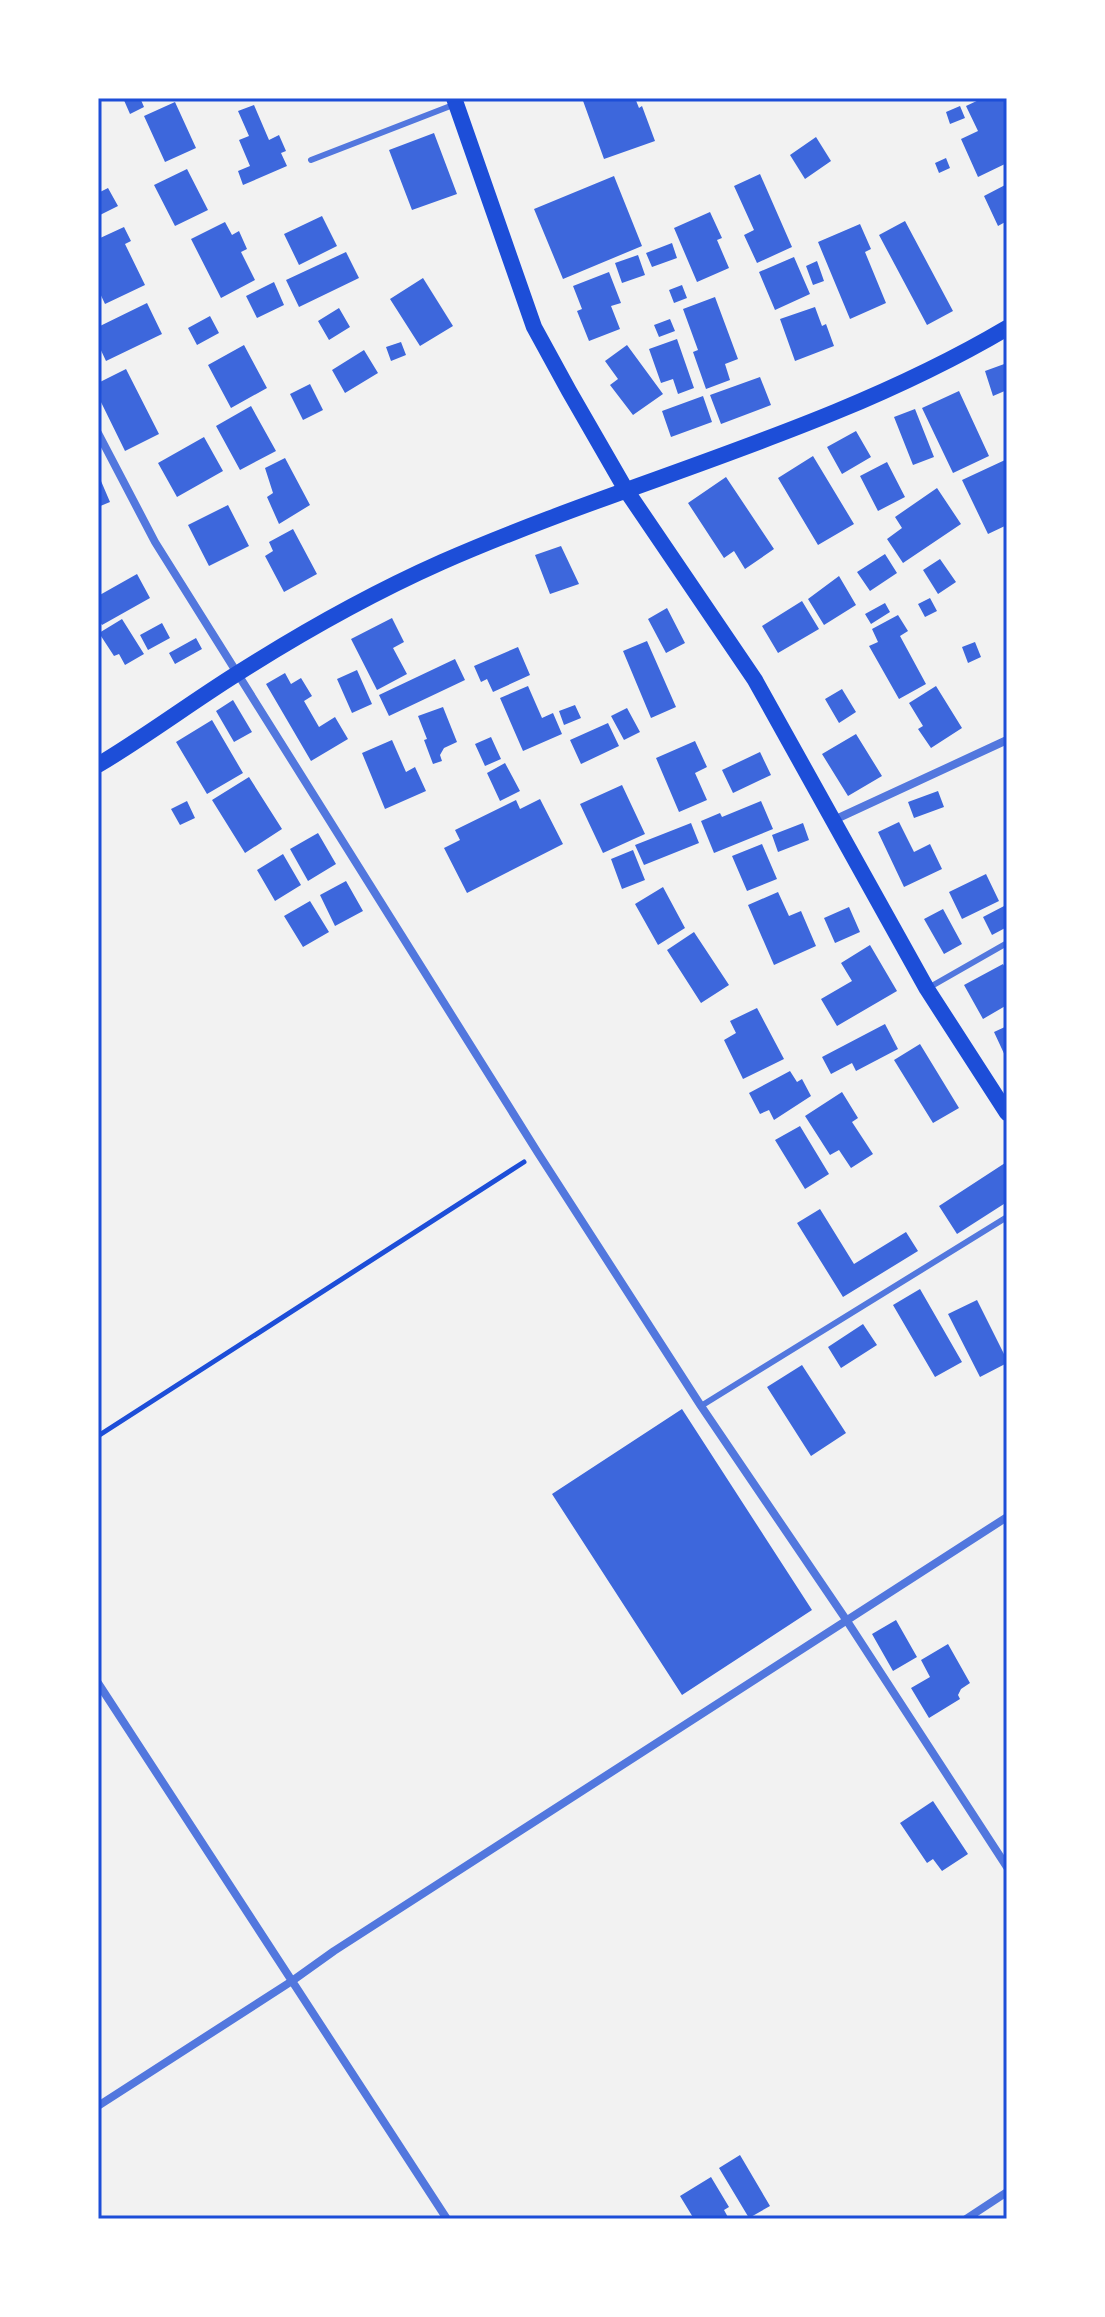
<svg xmlns="http://www.w3.org/2000/svg" width="1105" height="2317" font-family="Karla,sans-serif">
	<style>
		.building { fill: #3d67dc }
		.lines { fill: none; stroke-linecap: round; stroke-linejoin: round }
		.path { stroke: #1d4ed8; stroke-width: 5 }
		.service { stroke: #5277de; stroke-width: 6 }
		.minor { stroke: #5277de; stroke-width: 8 }
		.secondary { stroke: #1d4ed8; stroke-width: 16 }
		.neatline { fill: none; stroke: #1d4ed8; stroke-width: 3 }
	</style>
	<rect width="100%" height="100%" fill="#f2f2f2"/>
	<path class="building" d="M123,98H147L141,100L144,107L130,114Z
		M582,98H635L639,108L642,106L655,141L604,159Z
		M983,98H1004L1007,105V163L978,177L961,139L978,131L966,106Z
		M175,102L196,148L165,162L144,116Z
		M254,105L269,140L279,135L286,151L281,153L287,166L243,185L238,171L250,166L239,140L249,136L238,111Z
		M960,106L965,118L950,124L946,112Z
		M434,133L457,194L412,210L389,150Z
		M816,137L831,161L805,179L790,155Z
		M946,158L950,168L939,173L935,163Z
		M187,169L208,210L175,226L154,185Z
		M760,174L792,247L757,263L744,235L754,230L734,186Z
		M614,176L642,246L563,279L534,209Z
		M1007,184V221L998,226L984,196Z
		M108,188L118,206L98,216V193Z
		M710,212L722,238L717,240L729,268L697,282L674,228Z
		M322,216L337,246L299,265L284,234Z
		M905,221L953,311L927,325L879,235Z
		M225,222L232,235L239,231L247,249L241,252L255,280L221,298L191,239Z
		M860,224L871,249L865,252L886,303L850,319L818,242Z
		M124,227L131,241L125,244L145,285L105,304L98,289V239Z
		M672,243L677,258L652,267L646,253Z
		M346,252L359,278L299,307L286,280Z
		M638,255L645,275L622,283L615,263Z
		M794,257L810,294L775,310L759,272Z
		M817,261L824,281L813,285L806,266Z
		M609,272L621,303L611,306L620,329L589,341L577,311L582,309L573,286Z
		M423,278L453,326L420,346L390,299Z
		M274,282L284,305L257,318L246,296Z
		M682,285L687,298L674,303L669,290Z
		M715,297L738,359L725,364L730,380L706,389L693,352L698,350L683,309Z
		M147,303L162,334L106,361L98,344V327Z
		M815,307L822,326L826,324L834,346L795,361L780,319Z
		M339,308L350,327L329,340L318,321Z
		M210,316L219,333L197,345L188,328Z
		M670,319L675,331L659,337L654,325Z
		M677,339L694,388L678,394L673,379L661,383L649,349Z
		M401,342L406,355L391,361L386,347Z
		M244,345L267,388L231,408L208,365Z
		M627,345L663,394L633,415L610,385L618,379L605,361Z
		M364,350L378,373L345,393L332,370Z
		M1007,363V390L993,396L985,371Z
		M126,369L159,434L125,451L98,396V383Z
		M760,377L771,405L721,424L710,395Z
		M310,384L323,410L303,420L290,394Z
		M959,391L989,456L953,473L922,408Z
		M703,396L712,422L671,437L662,411Z
		M251,406L276,451L240,470L216,426Z
		M915,409L934,457L913,465L894,417Z
		M856,431L871,457L842,474L827,447Z
		M204,437L223,471L177,497L158,463Z
		M813,456L854,524L818,545L778,478Z
		M285,458L310,505L279,524L267,497L273,493L265,468Z
		M1005,460L1007,525L988,534L962,480Z
		M887,462L905,497L878,511L860,476Z
		M98,474L110,502L98,507Z
		M726,477L774,549L745,569L734,551L724,558L688,503Z
		M937,488L961,524L903,563L887,539L902,528L895,517Z
		M228,505L249,546L209,566L188,525Z
		M293,529L317,574L284,592L265,556L273,551L269,542Z
		M561,546L579,584L550,594L535,555Z
		M885,554L897,573L870,591L857,572Z
		M940,559L956,582L938,594L923,570Z
		M137,574L150,598L102,625L98,619V596Z
		M839,576L856,605L824,625L808,599Z
		M930,598L937,611L925,617L918,604Z
		M802,601L819,629L778,653L762,626Z
		M885,603L890,612L871,624L865,614Z
		M667,608L685,643L666,653L648,619Z
		M898,615L908,631L900,636L926,684L899,699L869,646L878,642L872,629Z
		M392,618L404,642L393,648L407,674L377,690L351,639Z
		M122,619L144,654L125,665L119,654L114,656L99,633Z
		M162,623L170,638L148,650L140,635Z
		M196,638L202,649L175,664L169,653Z
		M647,641L676,707L651,718L623,651Z
		M975,642L981,657L968,663L962,647Z
		M518,647L530,675L493,692L487,679L481,682L474,666Z
		M455,659L465,680L389,716L379,695Z
		M357,670L372,704L352,713L337,679Z
		M285,673L291,684L301,678L312,696L304,701L319,727L335,717L348,739L311,761L266,684Z
		M528,686L542,718L553,713L562,734L523,751L500,698Z
		M936,686L962,728L931,748L918,729L923,726L909,703Z
		M842,689L856,712L839,723L825,699Z
		M233,700L252,732L234,742L216,711Z
		M575,705L581,718L564,725L559,711Z
		M443,707L457,742L444,748L440,755L442,761L433,764L424,740L427,739L418,716Z
		M627,708L640,732L624,740L611,716Z
		M212,720L243,773L207,794L176,742Z
		M608,723L619,746L581,764L570,740Z
		M856,734L882,776L848,796L822,754Z
		M491,737L501,759L485,766L475,744Z
		M392,740L406,772L415,767L426,791L385,809L362,753Z
		M695,741L707,767L695,773L707,800L679,812L656,758Z
		M760,752L771,775L733,793L722,770Z
		M505,763L520,791L500,801L487,773Z
		M249,777L282,829L245,853L212,800Z
		M622,785L645,834L603,853L580,804Z
		M938,791L944,807L914,818L908,802Z
		M540,799L563,844L467,893L444,848L460,840L455,830L516,800L520,809Z
		M187,801L195,818L180,825L171,809Z
		M761,801L773,829L714,853L701,821L720,813L722,817Z
		M899,822L914,852L930,844L942,869L904,887L878,832Z
		M691,823L699,843L644,865L635,845Z
		M803,823L809,840L778,852L772,835Z
		M318,833L336,864L308,881L290,849Z
		M762,844L777,879L747,891L732,856Z
		M633,850L645,880L622,889L611,859Z
		M283,854L301,885L275,901L257,870Z
		M986,874L999,901L962,919L949,892Z
		M346,881L363,911L335,926L320,895Z
		M663,887L685,928L658,945L635,904Z
		M778,892L789,916L801,911L816,946L774,965L748,905Z
		M310,901L329,932L303,947L284,916Z
		M1006,905L1007,927L992,935L983,917Z
		M849,907L860,932L835,943L824,918Z
		M943,909L962,944L944,954L924,919Z
		M694,932L729,985L701,1003L667,950Z
		M870,945L897,991L837,1026L821,999L852,981L841,963Z
		M1003,964L1007,971V1005L983,1019L964,985Z
		M757,1008L784,1059L743,1079L724,1040L736,1033L730,1021Z
		M885,1024L898,1049L856,1071L852,1063L831,1074L822,1057Z
		M1007,1026V1060L994,1032Z
		M920,1044L959,1108L933,1123L894,1060Z
		M790,1071L797,1082L802,1079L811,1096L774,1120L769,1110L760,1114L749,1093Z
		M842,1092L858,1118L852,1122L873,1154L851,1168L839,1150L830,1155L805,1116Z
		M800,1126L829,1174L805,1189L775,1140Z
		M1005,1163L1007,1202L957,1234L939,1206Z
		M820,1209L854,1264L906,1232L918,1251L843,1297L797,1223Z
		M920,1289L962,1362L935,1377L893,1305Z
		M977,1300L1007,1360V1363L980,1377L948,1314Z
		M863,1324L877,1345L841,1368L828,1347Z
		M802,1365L846,1433L811,1456L767,1387Z
		M682,1409L812,1610L682,1695L552,1494Z
		M896,1620L917,1657L893,1671L872,1634Z
		M948,1644L970,1683L961,1689L958,1695L960,1699L929,1718L911,1688L930,1677L921,1660Z
		M933,1801L968,1854L942,1871L933,1859L927,1863L900,1823Z
		M740,2155L770,2206L749,2218L719,2168Z
		M711,2177L729,2207L724,2210L729,2219H694L680,2196Z"/>
	<g class="lines">
		<path class="path" d="M98,1436L524,1162"/>
		<path class="service" d="M311,160L453,105
			M930,987L1007,943
			M701,1406L1007,1217"/>
		<path class="minor" d="M98,433L155,542L538,1153L701,1406L847,1621L1007,1867
			M834,820L1007,740
			M98,1683L447,2219
			M98,2106L292,1981L334,1951L1007,1517
			M966,2219L1007,2192"/>
		<path class="secondary" d="M454,98L534,327L569,391L626,490L755,680L927,989L1007,1113
			M98,765C145,737 189,704 235,675C301,633 370,594 442,562C629,480 831,432 1007,328"/>
	</g>
	<rect width="1105" height="2317" fill="none" stroke="#ffffff" stroke-width="200"/>
	<rect x="100" y="100" width="905" height="2117" class="neatline"/>
</svg>
